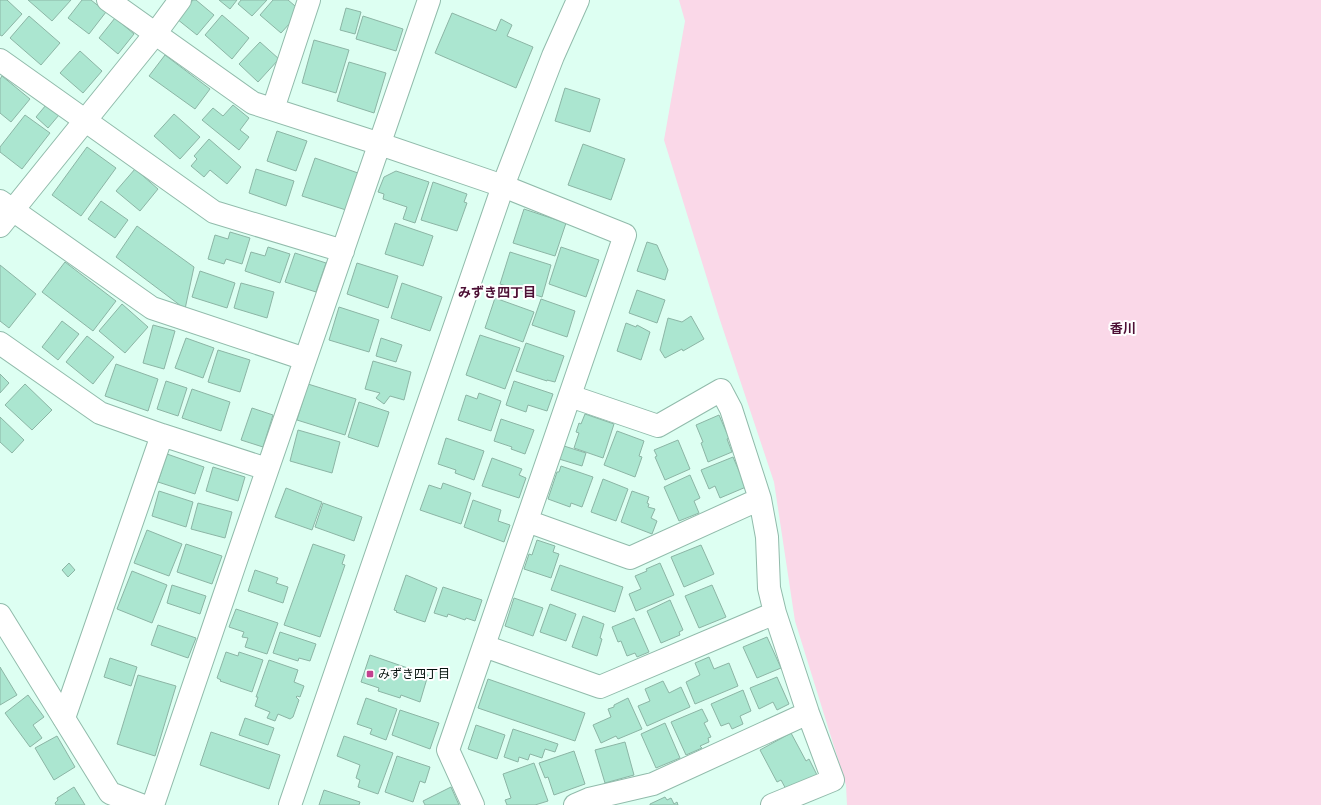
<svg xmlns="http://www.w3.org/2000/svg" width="1321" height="805" font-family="'Varela Round','Noto Sans JP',sans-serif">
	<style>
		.green { fill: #fad8e8 }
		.building { fill: #abe6d0; stroke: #8cb5a5 }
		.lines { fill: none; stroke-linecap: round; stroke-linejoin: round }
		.street-casing { stroke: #91bbab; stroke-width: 24 }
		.secondary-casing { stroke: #91bbab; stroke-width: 24 }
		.street { stroke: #fff; stroke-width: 22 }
		.secondary { stroke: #fff; stroke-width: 22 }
		.poi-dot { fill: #c3438f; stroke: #fff; stroke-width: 1.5 }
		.labels { text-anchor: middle; stroke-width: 4; stroke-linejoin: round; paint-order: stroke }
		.poi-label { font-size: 12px; fill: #03100b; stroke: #fff; text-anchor: start }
		.neighbourhood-label { font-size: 13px; font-weight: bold; fill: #4d1035; stroke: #fff }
	</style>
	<rect width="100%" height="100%" fill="#ddfff2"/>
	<path class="green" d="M679,0H1321V805H847L846,785L795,621L774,482L719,317L664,140L685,21Z"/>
	<path class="building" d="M0,0H7L22,14L2,36L0,35Z
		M28,0H71L52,21Z
		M82,0H91L106,12L89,34L68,18Z
		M193,0H196L214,15L197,35L177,19Z
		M219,0H237L230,9Z
		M241,0H267L252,16L238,4Z
		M273,0H288L301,11L281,33L260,15Z
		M346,8L361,12L355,34L340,30Z
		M452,13L496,31L501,19L512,25L507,36L533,47L516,88L435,53Z
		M222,15L249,38L232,59L205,35Z
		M29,16L60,43L41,65L10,38Z
		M363,16L403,29L396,51L356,39Z
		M115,18L134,34L118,54L99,38Z
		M314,40L349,50L336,93L302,83Z
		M260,42L279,59L258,82L239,64Z
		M80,51L102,71L83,93L60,73Z
		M165,55L210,89L195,109L149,76Z
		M349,62L386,73L374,113L337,101Z
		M2,76L30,99L11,122L0,113V79Z
		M565,88L600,99L590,132L555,121Z
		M46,105L59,115L48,128L36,117Z
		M233,105L249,118L240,130L249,137L239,150L202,120L213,108L223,116Z
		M174,114L200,137L180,159L154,136Z
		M25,115L50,133L22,169L0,152V147Z
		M277,131L307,141L296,171L267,161Z
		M209,139L241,167L227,184L210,170L204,177L191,166L197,159L194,156Z
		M583,144L625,159L611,200L568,185Z
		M87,147L116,168L81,216L52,195Z
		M315,158L358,173L346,210L302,196Z
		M135,169L158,189L140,211L116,191Z
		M256,169L294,181L286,206L249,193Z
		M396,171L429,182L415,223L403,219L407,207L383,199L384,194L378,192L384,177Z
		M433,182L467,194L464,202L467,203L457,231L421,220Z
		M101,201L128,220L115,238L88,219Z
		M524,209L566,223L555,256L513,243Z
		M395,223L433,236L423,266L385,254Z
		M137,226L194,267L185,309L116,257Z
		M230,232L250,238L242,264L226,259L224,264L208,259L215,235L228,239Z
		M647,242L657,245L668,270L665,280L637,271Z
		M268,247L290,254L280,283L245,271L251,252L265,256Z
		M561,247L599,260L586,297L549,284Z
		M510,252L551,265L542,297L500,284Z
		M295,253L326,263L316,292L285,282Z
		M65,262L116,301L93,331L42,292Z
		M357,263L398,276L388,308L347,294Z
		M0,265L36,294L9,328L0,321Z
		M200,271L235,283L227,308L192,297Z
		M241,283L274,292L267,318L234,308Z
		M402,283L442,297L430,331L391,318Z
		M637,290L665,300L657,323L629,313Z
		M495,298L534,312L523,342L485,328Z
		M541,299L575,311L567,337L532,325Z
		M122,304L148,327L125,353L99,331Z
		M339,307L379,320L369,352L329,340Z
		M691,316L704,339L683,351L682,349L665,358L660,350L668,318L682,322Z
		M62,321L79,334L58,360L42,347Z
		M626,323L636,327L637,325L650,332L641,360L617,351Z
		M153,325L175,331L164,369L143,363Z
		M480,335L520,348L505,389L466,375Z
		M87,336L114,357L93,384L66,362Z
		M186,338L214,348L203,378L175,368Z
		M381,338L402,345L396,362L376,356Z
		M526,343L564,356L555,382L547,380V381L516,371Z
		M218,350L250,360L240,392L208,382Z
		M373,361L411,372L404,400L390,396L384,404L376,398L380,393L365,389Z
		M116,364L158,379L148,411L105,396Z
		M0,374L9,383L0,393Z
		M166,381L187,388L178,416L157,409Z
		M514,381L553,394L547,411L528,405L526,412L506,405Z
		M25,384L52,410L32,430L5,405Z
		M308,384L356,399L345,435L297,420Z
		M192,389L230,402L221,431L182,418Z
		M479,393L501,401L491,431L458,420L466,395L477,399Z
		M359,402L389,412L378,447L348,437Z
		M252,408L273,415L263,447L241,440Z
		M585,414L614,424L603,458L574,448L579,433L576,432L579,423L581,424Z
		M719,415L729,438L727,439L732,452L708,462L701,443L703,442L696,425Z
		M0,417L24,440L12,453L0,442Z
		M501,419L534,430L525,454L511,449L512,447L494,441Z
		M298,430L340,442L332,473L290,461Z
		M617,431L644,441L639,456L642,457L635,477L604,465Z
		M446,438L484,451L474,480L455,473L456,470L438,464Z
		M678,440L690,469L665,480L655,457L657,456L654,450Z
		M564,446L586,453L582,466L559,459Z
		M167,454L204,467L195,494L158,482Z
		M733,457L746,487L720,498L715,486L709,489L701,470Z
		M492,458L522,469L519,475L526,478L519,498L482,486Z
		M561,466L593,477L582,507L571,503L570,507L548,499L557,472H559Z
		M213,467L245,477L238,501L206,491Z
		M690,475L700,498L694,501L699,513L679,521L664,487Z
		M603,479L628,489L616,521L591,512Z
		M443,483L471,493L461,524L420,510L429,485L441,489Z
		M286,488L322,502L312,530L275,517Z
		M159,491L193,502L186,527L152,516Z
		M632,491L649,497L647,503L649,504L648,507L655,509L651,518L657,521L652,534L621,522Z
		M473,500L501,510L498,521L510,525L504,542L464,527Z
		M198,503L232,512L225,538L191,529Z
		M323,503L362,517L354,541L315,527Z
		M147,530L182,544L169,576L134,563Z
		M537,540L555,546L553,552L559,554L551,578L524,569L529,554L532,555Z
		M186,544L222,556L212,584L177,572Z
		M313,544L345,555L342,564L345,565L320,637L284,625Z
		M701,545L714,574L684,587L671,557Z
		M69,563L75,570L68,577L62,570Z
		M660,563L674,595L636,611L629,594L641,589L635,576L647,571L646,569Z
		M560,565L623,587L615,612L551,590Z
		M255,570L278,578L276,583L288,587L283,603L248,591Z
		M132,571L167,585L152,623L117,609Z
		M406,575L437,588L425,622L396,612L397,611L394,610Z
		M172,585L206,596L200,614L167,603Z
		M712,585L726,617L699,628L685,596Z
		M443,587L482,600L475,621L466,618L465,620L448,614L447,617L434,613Z
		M514,598L543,608L533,636L505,626Z
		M670,600L683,630L679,632L680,635L661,643L647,611Z
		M550,604L576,614L566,641L540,632Z
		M236,609L278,623L267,654L245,647L248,638L242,637L244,632L229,627Z
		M583,616L604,624L600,638L602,639L597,656L572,647Z
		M634,618L649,652L637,657L635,653L627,656L621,641L618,642L612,627Z
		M158,625L196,638L188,658L151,645Z
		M280,632L316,644L310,661L299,658L298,661L273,653Z
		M767,637L781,668L757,678L743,647Z
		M226,652L238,656L239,652L263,660L252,692L220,681L221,680L217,678Z
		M370,655L428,675L420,702L401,695L400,698L378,691L379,688L361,682Z
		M709,657L714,669L729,663L738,686L695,704L686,682L700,675L695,663Z
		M110,658L137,667L131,686L104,677Z
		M269,660L298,670L294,682L304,686L300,697L297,696L296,697L299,700L293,717L290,719L278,714L275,721L267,718L270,712L255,706L258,697H256Z
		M0,667L17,695L0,705Z
		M138,675L176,686L155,756L117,744Z
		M777,677L789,704L777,710L773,702L759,709L750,688Z
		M488,679L585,713L575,741L478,708Z
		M663,681L669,693L681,687L690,707L647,726L638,706L650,701L645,689Z
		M743,690L751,711L740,716L743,724L732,729L729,723L721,726L711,704Z
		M28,695L44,717L33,725L42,738L30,747L5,713Z
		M366,698L397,709L386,740L370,734L372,729L357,724Z
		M628,698L642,729L618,739L616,736L601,743L593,725L611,717L608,709L614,707V705Z
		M702,709L708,721L704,723L711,737L708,738L709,742L700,746L702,748L686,755L671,722Z
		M400,710L439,723L430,749L392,735Z
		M245,718L274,728L268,745L239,735Z
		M665,723L680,758L656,768L641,734Z
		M476,725L505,735L497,759L468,749Z
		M513,729L558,744L555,752L545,749L542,758L530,754L528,760L519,757L518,762L504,757Z
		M211,732L280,755L269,789L200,765Z
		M791,733L806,761L809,759L817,775L787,791L781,780L777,782L760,750Z
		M57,736L75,767L54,780L35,748Z
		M344,736L393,753L378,794L358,787L360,780L356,778L360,765L337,756Z
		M625,742L634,775L605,783L595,750Z
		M574,751L585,784L554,795L548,777L545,778L539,763Z
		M397,756L430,767L425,783L420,781L413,802L385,792Z
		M534,763L548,801L535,805H507L505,800L511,798L503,774Z
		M74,787L85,805H56L55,803L58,800L57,798Z
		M451,787L459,805H425L423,801Z
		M324,790L360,802L359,805H319Z
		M665,797L667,800L671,798L674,804L677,802L678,805H650V804Z"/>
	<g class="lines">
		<g class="street-casing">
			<path id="street" d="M108,0L253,103L380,144L503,186L625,235L448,750L473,805
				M155,34L180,0
				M0,60L214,212L343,251
				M273,109L309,0
				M0,201L152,308L305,359
				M0,343L100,413L162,435L267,469
				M570,396L658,426L721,390L731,409L760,499L767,537L769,588L775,613L808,713L833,780L772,805
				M527,521L630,558L760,499
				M484,646L600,687L775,613
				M64,718L162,435
				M153,805C243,536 338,269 429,0
				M575,805L589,799L653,784L808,713"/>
		</g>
		<g class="secondary-casing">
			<path id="secondary" d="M0,226L155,34
				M0,615L110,793L141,805
				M290,805L503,186L553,56L578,0"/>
		</g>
		<use href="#street" class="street"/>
		<use href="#secondary" class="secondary"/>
	</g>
	<rect class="poi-dot" x="366" y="670" width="8" height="8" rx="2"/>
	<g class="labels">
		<g class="poi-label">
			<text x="378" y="678">みずき四丁目</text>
		</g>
		<g class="neighbourhood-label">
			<text x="497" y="297">みずき四丁目</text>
			<text x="1123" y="333">香川</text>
		</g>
	</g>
</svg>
